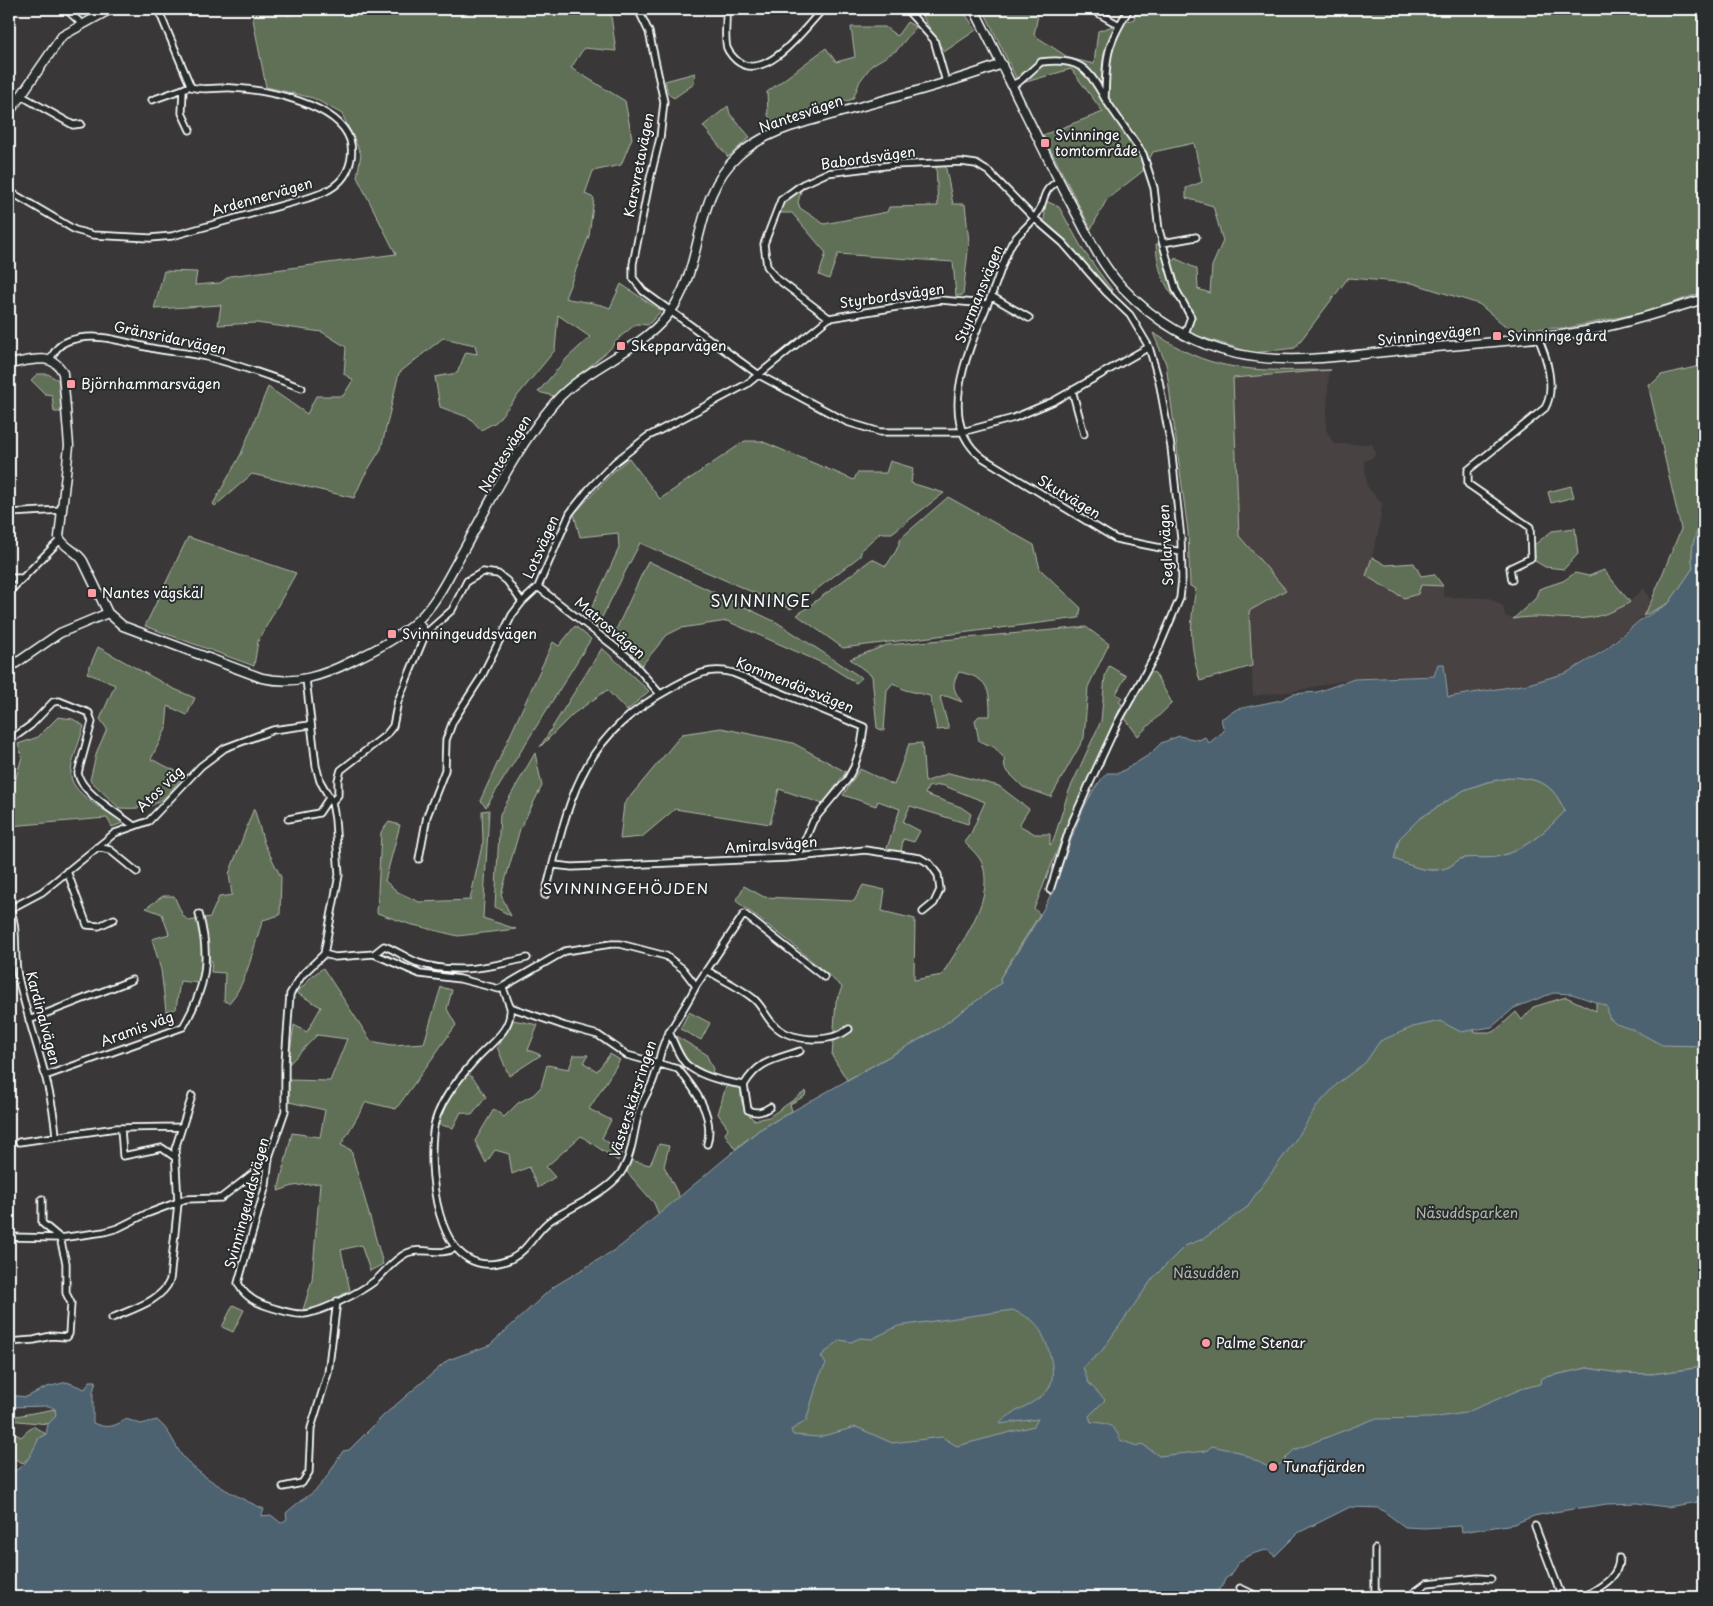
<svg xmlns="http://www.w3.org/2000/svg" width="1713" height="1606" font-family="'Playpen Sans',sans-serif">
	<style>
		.built { fill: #4a4343 }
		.green { fill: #616f57; stroke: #b0b7ab }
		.water { fill: #4d6270; stroke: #94a1a9; fill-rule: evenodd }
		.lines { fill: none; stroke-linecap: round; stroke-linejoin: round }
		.stream { stroke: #94a1a9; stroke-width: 1 }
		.street-casing { stroke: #fff; stroke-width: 9 }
		.secondary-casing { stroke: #fff; stroke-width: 11 }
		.street { stroke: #2a2d2e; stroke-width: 5.5 }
		.secondary { stroke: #2a2d2e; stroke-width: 8 }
		.poi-dot { fill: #ff9aa2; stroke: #2a2d2e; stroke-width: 2 }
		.labels { text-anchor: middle; stroke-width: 4; stroke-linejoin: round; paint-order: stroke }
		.street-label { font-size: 14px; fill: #fff; stroke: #2a2d2e }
		.poi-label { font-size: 14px; fill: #fff; stroke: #2a2d2e; text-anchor: start }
		.park-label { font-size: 14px; fill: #b0b7ab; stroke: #2a2d2e }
		.neighbourhood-label { font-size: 15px; letter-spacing: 1px; fill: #fff; stroke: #2a2d2e }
		.quarter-label { font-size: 16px; letter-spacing: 1px; fill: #fff; stroke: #2a2d2e }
	</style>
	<rect width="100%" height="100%" fill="#393738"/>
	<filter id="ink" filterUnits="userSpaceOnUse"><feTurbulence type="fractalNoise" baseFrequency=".02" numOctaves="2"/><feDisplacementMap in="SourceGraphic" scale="10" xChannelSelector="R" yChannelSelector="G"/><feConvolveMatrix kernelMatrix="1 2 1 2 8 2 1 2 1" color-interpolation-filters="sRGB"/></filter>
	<g filter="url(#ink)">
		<path class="built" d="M1329,371L1326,430L1334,444H1372L1376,454L1372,458L1364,461L1367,486L1382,504L1378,534L1366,576L1405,598L1421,585L1443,586L1444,597L1489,598L1503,606L1505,616L1513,619L1528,616L1574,620L1626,605L1644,588L1651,602L1643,616L1600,652L1566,672L1528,684L1449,696L1445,664L1438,663L1434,675L1354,678L1295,691L1253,696L1249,611L1286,590L1239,536L1233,378Z"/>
		<path class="green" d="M251,9H286L288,16L302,9H610L616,51L584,48L571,68L625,101L632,138L621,165L593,171L585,194L594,198L589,236L565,298C580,302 596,302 610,308L621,284L661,311L648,325L636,324L620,337L609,350L554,396L538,392L567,358L590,337L558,315L555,350L496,422L481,430L470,418L440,407L435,377L457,373L466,352L477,354L475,345L443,338L399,373L381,449L364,476L354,498L252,474L215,506L213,504L241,454L268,387L307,414L316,396H343L353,380L344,374L346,347L322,332L256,323L218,325L221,305L154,309L164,271L197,272L195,285L220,283L230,276L396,254L357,177L361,154L342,114L313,98L266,87Z
			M918,9H962L976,30L944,52Z
			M983,9H1043L1039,10L1034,35L1069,58L1094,64L1098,31L1134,19L1136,9H1704V292L1645,312L1567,328L1509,329L1479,304L1412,283L1348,278L1295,348L1253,353L1188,333L1189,314C1167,291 1158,277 1156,244L1161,245L1169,269L1175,258L1197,269L1198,289L1210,293L1212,266L1223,241L1213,206L1186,198V188L1202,182L1194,143L1153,152L1143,171L1107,199L1091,229L1043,135L1103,112L1071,69L1019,84Z
			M907,22L916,27L897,50L872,65L860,81L853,99L772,122L768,115L767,92L826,48L836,62L855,57L851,27H885L897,36Z
			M695,73L694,84L674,98L668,94L665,81Z
			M728,106L730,114L750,137L728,157L703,126Z
			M945,164L953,204H965L969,242L963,295L956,296L953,262L838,254L829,279L819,275L826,253L792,213H778C783,203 789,193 801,192L798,202L800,208L824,224L887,212L889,207L938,206L936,166Z
			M1046,201L1059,207L1083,250L1112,290H1109L1044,221Z
			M1153,333C1166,340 1179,349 1193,355C1236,374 1285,370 1331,370L1233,378L1239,536L1286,590L1249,611L1252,666L1200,681C1190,646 1189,626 1196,589L1190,586L1188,532L1166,364Z
			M1704,365V518C1694,536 1690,547 1693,568L1669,603L1643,616L1651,602L1681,529L1648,384L1653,383L1661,375Z
			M37,374H48L58,380L66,412H54L52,395L45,394L31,380Z
			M745,441H761L854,480L857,473H886L890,461L913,468L911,483L944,493L892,533H880L862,549L860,556L791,609L640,543L597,627L586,620L619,548L618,533L580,537L574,514L614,471L629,458L660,499Z
			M1571,486L1574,497L1551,503L1548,492Z
			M948,497L1034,545L1040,569L1081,608L1079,618L843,648L797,615L872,559L886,566L896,551L901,538Z
			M1575,528L1578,554L1564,569L1545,567L1535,561L1534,545L1552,531Z
			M188,537L296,573L258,641L254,666L145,626Z
			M1372,557L1386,565L1414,563L1421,576L1434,574L1443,586L1421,585L1418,594L1404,598L1366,576Z
			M648,561L778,623L862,678L856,683L829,666L727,621L681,628L667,635L642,665L614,634Z
			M1604,570L1630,602C1625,606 1619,608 1613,611C1576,627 1549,612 1513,619L1535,599L1539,589L1563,581L1575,573L1589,576Z
			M575,626L591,639L486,807L480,801L553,642L559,646Z
			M1086,627L1109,644L1088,687L1084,738L1051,797L1023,787L1005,769L1004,758L994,747L979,741L975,720L979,716H990C990,688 988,678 959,672C951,684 953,690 962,702L946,696L940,697L949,729L937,730L930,696L905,690L893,683L887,690L884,731L877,728L872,676L850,659L887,645Z
			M98,647L172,688L195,698L187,715L168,706L166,729L151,759L184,775C161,803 157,810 119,808L90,780L97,751L107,729L100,719L115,685L87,673Z
			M602,648L649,691L627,711L607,690L573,714L540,747Z
			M1109,666L1126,676L1116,694L1122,697L1119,702L1122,704L1069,821L1034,909L1040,914L1000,978L1001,983L938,1029L847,1080L832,1056L836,1001L842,987L790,942L736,901L744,886L764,897L854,901L863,885L885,890L882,911L915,919L914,980L942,975C959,945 994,902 983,866C980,856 971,849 964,842L971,833L985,802L942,785L928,787L925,794L961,807L971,814L968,824L910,806L903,822L920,831L914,842L903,839L901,853L886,851L900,809L878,801L876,806L843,795L860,769L894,785L909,744L922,743L925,782L949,773L999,786L1029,809L1019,825L1035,834H1050V845L1053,842L1068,793L1101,721L1105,676Z
			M1149,671L1155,673L1172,703L1138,736L1124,717Z
			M58,717L73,719L84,726C80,741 73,756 71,771C67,793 110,813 125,822L112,827L107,818L9,826V786L14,784L22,757L18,744L38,737Z
			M721,728L793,743L846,772L823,804L779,789L770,824L675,809L642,837L620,839L624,804L682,734Z
			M535,753L542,786L520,829L501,895L511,916L495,907L500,814Z
			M1514,777C1543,780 1552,784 1565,811C1547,831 1522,852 1496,857C1485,859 1472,856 1461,859C1457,860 1453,865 1449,867C1430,875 1411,866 1394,859L1399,839L1419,818L1464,790L1487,782Z
			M254,808L264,843L281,877L280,915L263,920C253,946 248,983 229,1003L224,1001L225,973L211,972L212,961L203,960L198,983L180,981L176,1009L166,1011L161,970L152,939L169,934L162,914L146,908L163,896H174L183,916L189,921L210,917L219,897L232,895L229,874Z
			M489,810L483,918L516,929L458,936L409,924L377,913L381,832L389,822L400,825L385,881L398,892L419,902L470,900L483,841L482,811Z
			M1502,926L1474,1032H1494L1516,1012L1522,1020L1533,1007L1566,997L1596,1011V1002L1607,1006L1671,1045L1704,1046V1367L1652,1374L1618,1373L1587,1368L1547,1377L1561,1444L836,1576L739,1299Z
			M323,968L371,1041L392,1045L424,1043L441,987L452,990L447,1009L456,1025L396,1109L366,1102L341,1145L351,1150L383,1264L370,1271L361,1245L341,1250L350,1290L324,1306L303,1310L312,1280L320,1183L293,1186L278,1191L292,1133L320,1137L325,1110L289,1102L288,1080L330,1081L347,1039L317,1035L288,1065L294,1025L307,1032L321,1007L297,993L312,976Z
			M689,1012L710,1023L701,1040L680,1029Z
			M513,1020L538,1025L528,1050L541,1055L509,1076L497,1047Z
			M674,1035L706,1054L713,1069L712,1075L687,1061Z
			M610,1054L620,1060L589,1109L611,1120L602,1138L622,1152L618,1161L581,1136L546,1167L555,1177L538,1188L529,1167L512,1174L509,1154L495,1150L486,1163L475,1141L494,1109L504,1117L518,1103L533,1095L541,1087L547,1065L569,1069L574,1055H588L584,1063L597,1071Z
			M467,1073L475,1080L486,1097L472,1115L461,1112L453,1128L436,1124L453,1090Z
			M726,1086L741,1088C740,1102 743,1110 754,1120L769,1117L806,1091L805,1096L790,1104L792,1111L759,1130L735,1149L725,1134L728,1128L718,1114Z
			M659,1144L669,1146L664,1166L680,1198L659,1215L654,1203L627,1172L630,1160L650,1165Z
			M233,1305L244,1310L233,1332L222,1327Z
			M55,1409L56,1416L48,1424L9,1420V1415L16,1416Z
			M33,1426L46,1434L39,1438L31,1456L23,1463L9,1456L12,1432L21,1437Z"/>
		<path class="water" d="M1704,518V1046L1662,1045L1634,1030L1616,1024L1609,1018L1607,1006L1572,994L1553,993L1514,1008L1492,1027L1461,1032L1440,1021L1413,1027L1380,1041L1365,1063L1339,1082L1317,1106L1299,1135L1246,1208L1203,1239L1185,1246L1153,1278L1101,1352L1083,1367L1088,1382L1105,1400L1089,1416L1091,1422C1106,1423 1115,1424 1120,1440L1137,1446L1142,1444L1159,1456L1206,1451L1212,1446L1239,1452L1274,1470L1294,1450L1374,1419L1431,1418L1465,1413L1521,1389L1540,1384L1541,1378L1587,1368L1619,1373L1652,1374L1704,1367V1501L1667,1507L1637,1503L1607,1504L1554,1512L1534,1516L1514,1524L1462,1532L1461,1526L1424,1528L1405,1527L1379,1508L1350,1507L1298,1533L1275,1556L1267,1550C1251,1553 1237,1559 1231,1575L1225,1579L1222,1587L1210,1597H9V1471C25,1472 33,1450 39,1438L46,1434L48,1424L56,1416L55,1409L49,1406L9,1407V1395L26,1397L47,1387L67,1382L85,1389L90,1381H96L93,1392V1423C107,1429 114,1427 126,1419L141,1424L157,1420C170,1431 172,1440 181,1454C198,1477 239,1498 264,1509L261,1516L271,1515L281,1523L287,1519L286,1513C294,1506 300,1501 308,1496C324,1486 333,1466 343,1451L349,1450L384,1415L448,1360L490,1345L553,1287L621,1246L759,1130L938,1029L1001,983L1000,978C1018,951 1038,922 1052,892C1069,853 1077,805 1107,773H1119L1149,755L1161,743L1179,736L1199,740L1205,737L1209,743L1224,731L1221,719L1237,709L1281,700L1293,694L1317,692L1354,679L1434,676L1438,664H1444L1448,697L1528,684L1566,673L1602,652L1639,621L1669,603L1693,568C1690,547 1694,536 1704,518ZM1514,777C1543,780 1552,784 1565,811C1547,831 1522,852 1496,857C1485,859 1472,856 1461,859C1457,860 1453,865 1449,867C1429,875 1412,866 1394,859L1399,839L1419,819L1464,790L1487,782ZM1013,1310C1020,1314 1031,1318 1036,1324C1047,1338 1060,1376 1047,1391C1033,1406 1013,1409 999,1424L1038,1419L1034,1426L957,1446L942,1437L892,1443L856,1427L819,1437L793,1435L791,1430L806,1421L819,1377L826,1364L821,1356L840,1340L851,1342L860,1338L872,1339L898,1326Z"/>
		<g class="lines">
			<path class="stream" d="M1702,372L1704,371"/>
			<g class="street-casing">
				<path id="street" d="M66,9L82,24
					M638,9L649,32L664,102L660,138L649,183L633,264V278L643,291L759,375L847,422L880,432H962L1014,418L1054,401L1149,347
					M726,9C727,20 724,37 727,48C729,53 735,60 740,63C769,80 806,26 823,9
					M906,9L934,40L946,82
					M1091,9L1119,25
					M1012,85L1020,81L1041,62C1078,57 1088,67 1105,99C1106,56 1106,46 1129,9
					M20,95L73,125L81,124
					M1105,99L1143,154L1154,188L1159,230L1176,290L1191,317L1184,336
					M152,100L183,89
					M190,130L182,113L183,89L190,86
					M1059,181C1040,191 1047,199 1037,214C1031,225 1019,232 1012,243C1003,260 998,279 991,296C972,342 932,421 983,458L1116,539L1181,552
					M9,191L75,230L93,235L150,238L172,236L308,198C320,194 332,190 341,180C350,170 354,154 350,140C338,104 267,90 233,88C219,87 204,91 191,87L158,9
					M1163,243L1196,237
					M991,296L1029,318
					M829,318L776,278L767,266L764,244L781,200L803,184L827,173L892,165L961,162L976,164L989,172L1034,218L1063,243L1106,292L1130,315L1149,347L1159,381L1171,447L1181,539L1182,579L1180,598L1157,652L1118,722L1093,776L1070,827L1050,890
					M50,360C54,351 59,344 68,341C96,331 123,342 151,348C171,352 191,353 211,358C242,366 272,377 302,388
					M1072,390L1084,434
					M9,513L62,510
					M9,578H22
					M1512,580L1510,568L1531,558L1530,527L1468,484V470L1545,408C1556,389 1547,356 1537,336
					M538,587L629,658L660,694
					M9,592L60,540
					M418,620L426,633
					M306,679L316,766L320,781L332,802L335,819L339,875L324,954L302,975L290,994L285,1063V1111L269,1157L266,1185L238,1283C244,1296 256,1303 270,1307C281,1310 293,1315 304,1314C322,1312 361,1292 376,1280C386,1271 394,1259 407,1253C423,1246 439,1257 455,1248
					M9,741L31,725L53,702L59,701L89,713L92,722L78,773C80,792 119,814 134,826
					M332,802L338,795V780L341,770L386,735L393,726L398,701L426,633L452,610L467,581L483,572L498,574L507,581L522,602
					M288,819L319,813L329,798
					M97,847L110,850L137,872
					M419,859L427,816L445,770L446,740L453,721L482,676L512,615L522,602L538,587L570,513L589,489L615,462L647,437L747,384L829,318L940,300L987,304
					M554,865L572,867L787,858L865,850L920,858L930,864L938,875L940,890L934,903L923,912
					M67,871L87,925L99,926L114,919
					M545,895C570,799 577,739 673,687C693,676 709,666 733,673L864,727L861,746L854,767L847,780L813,821L798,857
					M9,906C19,927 13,955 18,977C30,1031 52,1082 56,1136
					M10,909L42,892L115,833L149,821L201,766L225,748L273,730L310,725
					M324,954L335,957L374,954L420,974L460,979L499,989L565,951L611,944H620L666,956L683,969L696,986C687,1004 675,1021 666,1039C659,1051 659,1065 654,1078C651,1088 645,1096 641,1106C633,1127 634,1155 620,1174C606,1193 571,1207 551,1220C536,1230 528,1251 511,1259C439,1289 428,1179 433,1133C435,1106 459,1078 476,1059C489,1044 513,1030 510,1007
					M374,954L384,946C396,950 407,959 419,963C455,975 491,967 527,958
					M708,971C723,980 741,988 754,999C762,1006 766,1017 773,1024C790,1042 830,1044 849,1029
					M696,986L744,914L824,977
					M503,988L510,1007L565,1026L598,1035L627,1055L678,1069C696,1090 715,1117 707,1144
					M29,1020L132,980
					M669,1032C674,1042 678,1056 686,1064C700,1077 725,1082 744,1085L748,1110C757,1114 762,1112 770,1107
					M45,1076L183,1027C206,988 211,958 199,914
					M744,1085C759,1060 774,1060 800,1051
					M121,1128L123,1156L162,1148L176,1158
					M19,1142L116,1128L181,1127
					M9,1237L60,1238L104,1232L118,1228L146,1214L186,1199L221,1198L269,1161
					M112,1318C132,1309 162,1301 170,1280L178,1203L175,1149L192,1096
					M9,1342L34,1340L51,1336L67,1337L69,1334L71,1303L66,1293V1263L60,1238L42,1223V1199
					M283,1487L302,1483L309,1472L311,1428L328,1373L337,1301
					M1535,1526L1562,1597
					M1375,1549V1597
					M1240,1588L1259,1597
					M1408,1597L1427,1583L1478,1578L1491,1579
					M1584,1597C1599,1587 1619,1579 1619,1558"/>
			</g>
			<g class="secondary-casing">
				<path id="secondary" d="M974,9C1005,71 1035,134 1067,196C1084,227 1098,261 1122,287C1153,320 1192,344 1237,354C1288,365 1342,356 1394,351C1453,345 1515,342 1574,333C1618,326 1661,312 1704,299
					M9,113L62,36L111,9
					M9,364C28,361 53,351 63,373L69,446L59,537C64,548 76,550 83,561L108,613L123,626L262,678C295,685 323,676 352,661C375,650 399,638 418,620C438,601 449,575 463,551C491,501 517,446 555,402C590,363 647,350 675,305C704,258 694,195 739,155C766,130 804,123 838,113C893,97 949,84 1002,64
					M9,668L60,633L108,613"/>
			</g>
			<use href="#street" class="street"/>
			<use href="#secondary" class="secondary"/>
		</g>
	</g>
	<g class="poi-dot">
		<rect x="1040" y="138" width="10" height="10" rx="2.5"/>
		<rect x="1492" y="331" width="10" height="10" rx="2.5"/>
		<rect x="616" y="341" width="10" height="10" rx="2.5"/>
		<rect x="66" y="379" width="10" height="10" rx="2.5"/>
		<rect x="87" y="588" width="10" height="10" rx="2.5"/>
		<rect x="387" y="629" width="10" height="10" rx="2.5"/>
		<circle cx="1206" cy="1343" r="5"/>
		<circle cx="1273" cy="1467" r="5"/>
	</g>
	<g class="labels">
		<g class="street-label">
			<text transform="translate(801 114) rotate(-19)" y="5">Nantesvägen</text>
			<text transform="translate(868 158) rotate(-8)" y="5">Babordsvägen</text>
			<text transform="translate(639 165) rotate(-79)" y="5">Karsvretavägen</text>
			<text transform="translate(262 197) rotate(-16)" y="5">Ardennervägen</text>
			<text transform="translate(979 294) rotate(-68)" y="5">Styrmansvägen</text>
			<text transform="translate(892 296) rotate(-8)" y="5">Styrbordsvägen</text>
			<text transform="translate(1429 335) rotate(-6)" y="5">Svinningevägen</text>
			<text transform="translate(170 338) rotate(12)" y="5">Gränsridarvägen</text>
			<text transform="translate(505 454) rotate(-59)" y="5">Nantesvägen</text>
			<text transform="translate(1069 497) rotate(31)" y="5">Skutvägen</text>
			<text transform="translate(1166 545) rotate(-93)" y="5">Seglarvägen</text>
			<text transform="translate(541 547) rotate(-66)" y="5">Lotsvägen</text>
			<text transform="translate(610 628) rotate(40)" y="5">Matrosvägen</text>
			<text transform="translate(795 685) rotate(22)" y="5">Kommendörsvägen</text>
			<text transform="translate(160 789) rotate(-44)" y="5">Atos väg</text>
			<text transform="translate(771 845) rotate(-4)" y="5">Amiralsvägen</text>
			<text transform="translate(43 1018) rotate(75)" y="5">Kardinalvägen</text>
			<text transform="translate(137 1029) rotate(-20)" y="5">Aramis väg</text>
			<text transform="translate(633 1099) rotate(-72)" y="5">Västerskärsringen</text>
			<text transform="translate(247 1203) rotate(-75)" y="5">Svinningeuddsvägen</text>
		</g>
		<g class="poi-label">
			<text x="1055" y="140">Svinninge<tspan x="1055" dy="16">tomtområde</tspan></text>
			<text x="1507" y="341">Svinninge gård</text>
			<text x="631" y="351">Skepparvägen</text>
			<text x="81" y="389">Björnhammarsvägen</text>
			<text x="102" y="598">Nantes vägskäl</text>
			<text x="402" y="639">Svinningeuddsvägen</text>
			<text x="1216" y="1348">Palme Stenar</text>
			<text x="1283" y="1472">Tunafjärden</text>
		</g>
		<g class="park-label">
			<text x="1467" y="1218">Näsuddsparken</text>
			<text x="1206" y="1278">Näsudden</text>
		</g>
		<g class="neighbourhood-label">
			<text x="626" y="894">SVINNINGEHÖJDEN</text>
		</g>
		<g class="quarter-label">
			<text x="761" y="607">SVINNINGE</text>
		</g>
	</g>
	<rect width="1713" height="1606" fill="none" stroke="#2a2d2e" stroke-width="30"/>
	<rect x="15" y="15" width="1683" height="1576" fill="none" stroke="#fff" stroke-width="2" filter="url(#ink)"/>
</svg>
